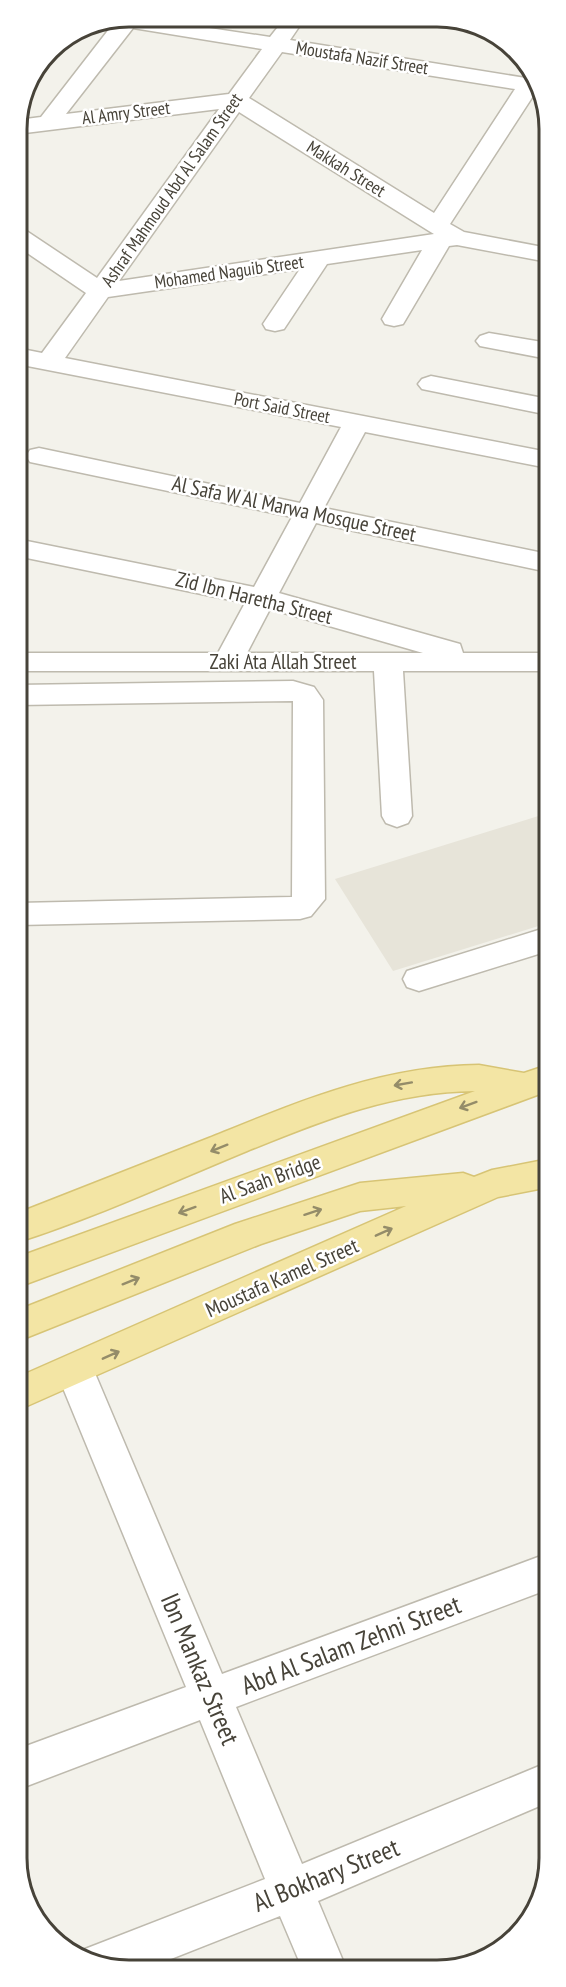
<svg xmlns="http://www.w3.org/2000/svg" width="566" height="1987" font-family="'PT Sans Narrow',sans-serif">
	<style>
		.residential { fill: #e7e4d9 }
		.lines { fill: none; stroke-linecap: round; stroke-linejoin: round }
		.minor-casing { stroke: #bebaae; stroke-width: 3 }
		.major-casing { stroke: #d7c475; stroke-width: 3 }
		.minor { fill: #fff; fill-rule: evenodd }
		.major { fill: #f3e5a4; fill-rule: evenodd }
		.oneway { stroke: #948c69 }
		.labels { text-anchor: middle; stroke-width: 5; stroke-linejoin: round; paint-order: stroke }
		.far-street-label { font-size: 18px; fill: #474339; stroke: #fff }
		.street-label { font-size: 21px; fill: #474339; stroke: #fff }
		.near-street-label { font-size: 26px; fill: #474339; stroke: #fff }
		.rim { fill: none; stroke: #474339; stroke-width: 3 }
	</style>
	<rect width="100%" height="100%" fill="#f3f2eb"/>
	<path class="residential" d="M548,813V923L393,971L335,879Z"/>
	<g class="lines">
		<g class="minor-casing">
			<path id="minor" d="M129,16L270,37L285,18H305L290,40L532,79L539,92L535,93L450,224L464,232L548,248V262L457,245L449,246L406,319L403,324L394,326L385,324L382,319L422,250L327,264L284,329L275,331L266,329L263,324L300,269L108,297L65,358L548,452V468L365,432L324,508L548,554V572L316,523L279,593L460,644L463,653H548V671H403L412,816L408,823L397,827L386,823L382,816L374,671H17V653H218L245,603L17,556V539L254,587L292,517L30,462L26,456L30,450L39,448L300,503L341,427L17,364V348L42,353L86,293L17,246V228L25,230L97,278L219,109L17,134L18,120L41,117L113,24L108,21ZM133,28L262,49L229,94L66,114ZM282,52L515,89L434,213L249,98ZM239,112L429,231L434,234L119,281ZM270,609L423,653H247Z
				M489,333L548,343V359L480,346L476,341L480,336Z
				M431,376L548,399V411L539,413L422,389L418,384L422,379Z
				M293,681L314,687L323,700L325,899L311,916L300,919L18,925V903L292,897L293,701L17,705V685Z
				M548,927V951L419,991L407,987L403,979L407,971Z
				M75,1355L88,1360L94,1371L222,1674L549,1553V1589L236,1707L302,1864L549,1762V1802L318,1901L346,1968H302L280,1916L148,1968H107L83,1955L85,1949L265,1879L200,1720L19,1789L18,1749L186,1687L56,1371L62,1360Z"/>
		</g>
		<g class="major-casing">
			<path id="major" d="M479,1065L524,1073L548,1065V1091L18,1287V1257L475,1091C391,1092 324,1120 247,1151C172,1182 96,1217 18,1242V1213C82,1188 145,1163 209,1138C298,1102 381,1066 479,1065Z
				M549,1159V1187L498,1197L18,1410V1377L406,1206L360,1211L261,1244L18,1341V1310L235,1224L360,1183L463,1173L474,1177L492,1170Z"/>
		</g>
		<use href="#minor" class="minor"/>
		<use href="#major" class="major"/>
	</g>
	<defs><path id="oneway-shaft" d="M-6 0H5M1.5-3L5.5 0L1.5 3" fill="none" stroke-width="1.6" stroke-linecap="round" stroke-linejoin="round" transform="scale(1.5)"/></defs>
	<g class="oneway">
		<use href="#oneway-shaft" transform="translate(403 1084) rotate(170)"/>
		<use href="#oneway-shaft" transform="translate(468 1105) rotate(160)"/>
		<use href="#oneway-shaft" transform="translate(219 1148) rotate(158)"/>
		<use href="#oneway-shaft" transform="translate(187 1210) rotate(160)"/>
		<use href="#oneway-shaft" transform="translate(313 1212) rotate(-18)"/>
		<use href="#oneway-shaft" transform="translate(384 1232) rotate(-24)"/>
		<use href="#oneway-shaft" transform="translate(131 1281) rotate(-22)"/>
		<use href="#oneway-shaft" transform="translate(111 1355) rotate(-24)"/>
	</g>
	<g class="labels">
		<g class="far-street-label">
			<text transform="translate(362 58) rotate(9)" y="6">Moustafa Nazif Street</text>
			<text transform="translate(126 113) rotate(-7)" y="6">Al Amry Street</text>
			<text transform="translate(346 169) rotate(32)" y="6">Makkah Street</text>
			<text transform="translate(172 190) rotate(-55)" y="6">Ashraf Mahmoud Abd Al Salam Street</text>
			<text transform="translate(229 272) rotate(-8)" y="6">Mohamed Naguib Street</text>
			<text transform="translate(282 408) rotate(11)" y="6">Port Said Street</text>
		</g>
		<g class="street-label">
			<text transform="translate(294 509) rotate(12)" y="7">Al Safa W Al Marwa Mosque Street</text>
			<text transform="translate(254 598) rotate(14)" y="7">Zid Ibn Haretha Street</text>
			<text x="283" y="669">Zaki Ata Allah Street</text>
			<text transform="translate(270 1179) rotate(-20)" y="7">Al Saah Bridge</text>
			<text transform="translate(282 1278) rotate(-24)" y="7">Moustafa Kamel Street</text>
		</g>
		<g class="near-street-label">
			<text transform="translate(351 1645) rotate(-21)" y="9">Abd Al Salam Zehni Street</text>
			<text transform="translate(200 1669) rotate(67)" y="9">Ibn Mankaz Street</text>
			<text transform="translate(326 1875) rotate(-22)" y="9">Al Bokhary Street</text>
		</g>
	</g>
	<path d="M0 0H566V1987H0ZM129 27H437A102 102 0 0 1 539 129V1858A102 102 0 0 1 437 1960H129A102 102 0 0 1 27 1858V129A102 102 0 0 1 129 27Z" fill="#fff" fill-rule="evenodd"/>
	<path class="rim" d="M129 27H437A102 102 0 0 1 539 129V1858A102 102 0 0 1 437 1960H129A102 102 0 0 1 27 1858V129A102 102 0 0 1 129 27Z"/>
</svg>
